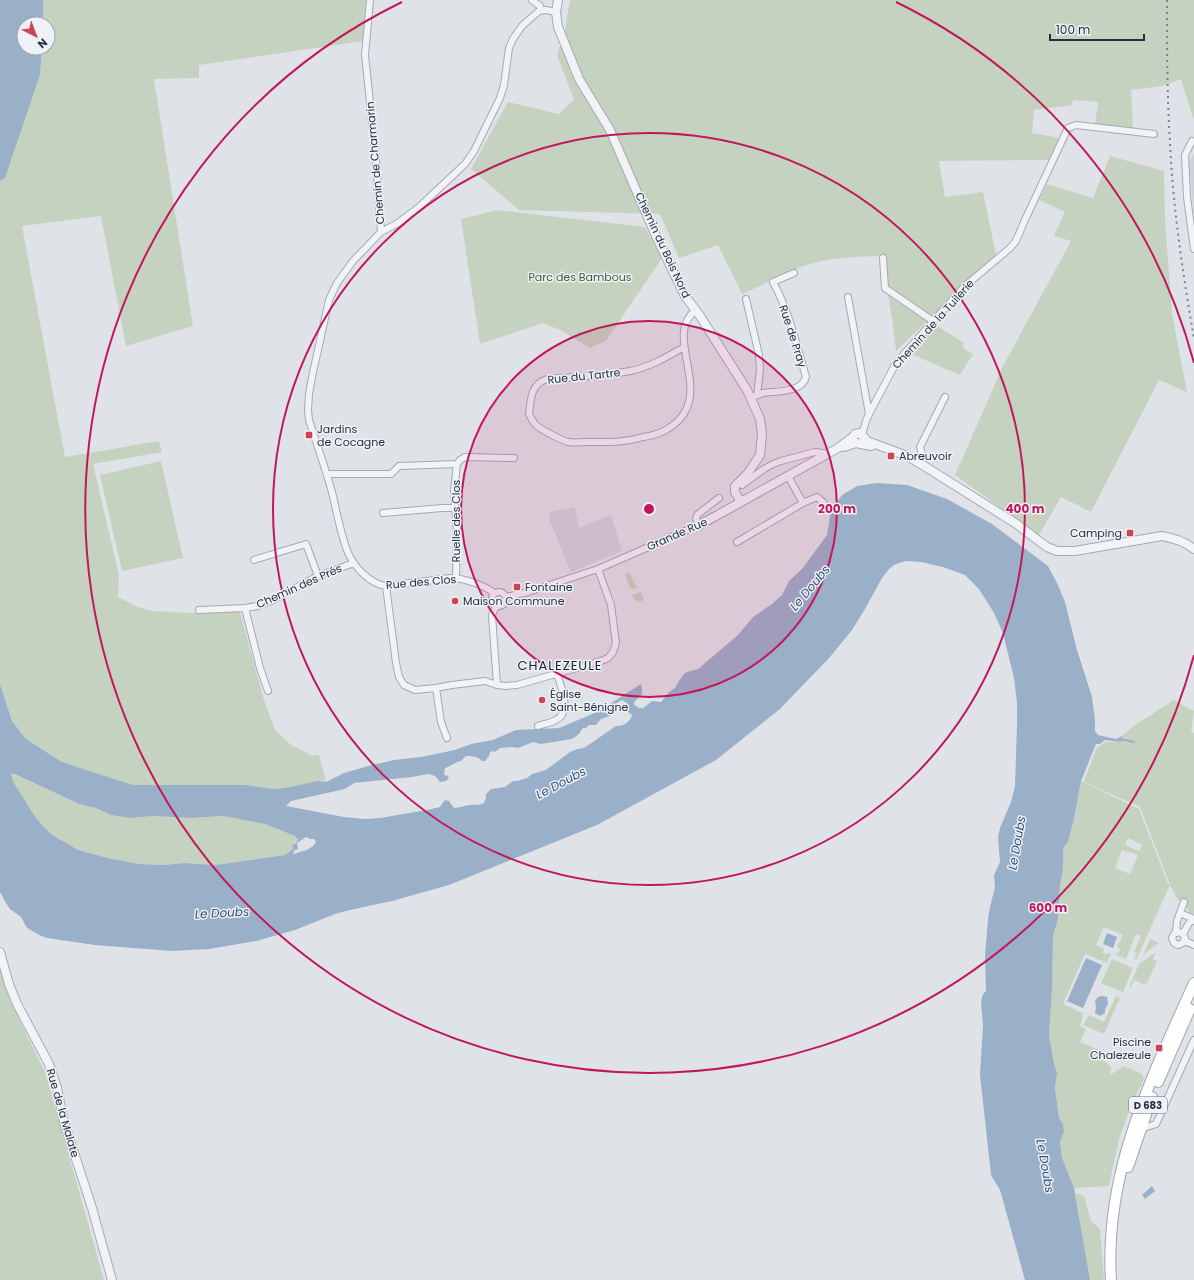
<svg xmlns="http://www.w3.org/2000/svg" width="1194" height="1280" font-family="Poppins,sans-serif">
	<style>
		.built { fill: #cdd2da }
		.green { fill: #c5d2c0; fill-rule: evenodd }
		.water { fill: #9ab0c9; fill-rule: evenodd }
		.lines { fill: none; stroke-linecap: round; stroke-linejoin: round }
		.stream { stroke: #9ab0c9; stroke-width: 2 }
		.minor-casing { stroke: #a4aab2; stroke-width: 8 }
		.tertiary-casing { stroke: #a4aab2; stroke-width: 10 }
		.primary-casing { stroke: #9ea7b4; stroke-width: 12 }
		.minor { stroke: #f2f3f7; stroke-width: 6 }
		.tertiary { stroke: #f2f3f7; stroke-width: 8 }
		.primary { stroke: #fff; stroke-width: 10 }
		.rail { stroke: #788292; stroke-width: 2; stroke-dasharray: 2 4; stroke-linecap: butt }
		.ring { fill: none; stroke: #c2185b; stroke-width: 2 }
		.poi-dot { fill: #ce4358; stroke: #eef1f6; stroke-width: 1.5 }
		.labels { text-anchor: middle; stroke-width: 3; stroke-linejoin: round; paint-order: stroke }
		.shield { fill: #eef1f6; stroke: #636a76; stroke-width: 1 }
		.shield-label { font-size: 10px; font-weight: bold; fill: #28303f }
		.street-label { font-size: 11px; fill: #28303f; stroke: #eef1f6 }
		.park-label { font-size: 11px; fill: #3c5b35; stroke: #eef1f6 }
		.poi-label { font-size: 11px; fill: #28303f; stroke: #eef1f6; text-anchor: start }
		.water-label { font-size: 12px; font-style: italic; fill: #324f73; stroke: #eef1f6 }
		.quarter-label { font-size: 13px; letter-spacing: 1px; fill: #1a2230; stroke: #eef1f6 }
		.centre { fill: #c2185b; stroke: #eef1f6; stroke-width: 2 }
		.ring-label { font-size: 12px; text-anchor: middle; font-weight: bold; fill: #c2185b; stroke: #eef1f6; stroke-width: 3; stroke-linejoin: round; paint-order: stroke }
	</style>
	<rect width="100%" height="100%" fill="#dfe3e8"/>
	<path class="built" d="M1194,154V215L1189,161Z
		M575,507L579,528L611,515L622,551L571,572L549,519L550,518L549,512Z"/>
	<path class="green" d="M43,0H366L363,41L199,65V78L154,79L193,326L126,346L101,216L22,226L65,457L159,441L162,452L93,464L119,575L118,597L138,607L152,611L190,613L240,612L264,700L275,730L290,744L310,755H319L326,782L317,781L290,787L274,789L245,785H133L62,762L26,739L12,721L0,684V181L5,178L40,75L42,48H48V24H43Z
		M570,0H1194V121L1181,79L1162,86L1131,90L1133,129L1095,125L1098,102L1073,100L1072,105L1034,110L1032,133L1060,138L1050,160L939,161L945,197L983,192L996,255L896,351L892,318L881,256C853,257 825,257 798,268C779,275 761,286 742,294L718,245L679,258L660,214L519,210L471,169L508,102L559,114L574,99L557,56L565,29Z
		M1110,156L1164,171L1165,219L1172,314L1187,392L1159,380L1091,512L1061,497L1039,535L955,475L1002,368L1071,241L1054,236L1065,212L1039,200L1047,184L1093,198Z
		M497,210L645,227L662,258L606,341L590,348L560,330L543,323L480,344L461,219Z
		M936,325L964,343L963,348L973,354L960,375L909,353L932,328Z
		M161,461L183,558L122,571L100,475Z
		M629,572L637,588L632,589L630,588L625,574Z
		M641,592L644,600L639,602L634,599L632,595Z
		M1174,700L1194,711L1191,732L1194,733V914L1189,913L1184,902L1178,900L1170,885L1140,807L1084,782L1096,749L1105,742H1121L1122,736L1135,725Z
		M11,773L15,774L79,804L96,808L111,815L130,818L153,816L192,818L223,816L265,824L295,836L298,840L296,843L292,845L293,849L285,855L215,865L185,863L163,865L139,864L108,858L78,850L51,834L42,825L34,815L14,783Z
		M1081,781L1139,809L1168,884L1170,885L1136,960L1134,959L1137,953L1134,952L1141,936L1136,934L1126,959L1116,955L1117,952L1119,953L1120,949L1117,947L1123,935L1104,927L1096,945L1104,949L1103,953L1107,954L1108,953L1111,954L1107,963L1085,954L1063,1004L1083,1013L1082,1017L1083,1018L1080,1026L1086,1029L1080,1042L1100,1050L1098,1055L1111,1067L1110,1075L1124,1066L1142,1074L1144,1079L1132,1104L1119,1139L1109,1186L1074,1188L1062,1158L1060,1142L1064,1132L1059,1118L1055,1088L1057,1073L1054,1064L1049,1035L1052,990L1053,936L1058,919L1060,886L1063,869V848L1068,842L1074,819ZM1128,838L1142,845L1139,851L1125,845ZM1122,850L1138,855L1130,874L1115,868Z
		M1150,939L1159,943L1143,955Z
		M1156,952L1153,959L1157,961L1146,985L1134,980L1131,987H1129L1139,964Z
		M1112,959L1133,968L1123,992L1101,983Z
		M0,960L18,1017L46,1074L104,1280H0Z
		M1116,996L1120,998L1104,1034L1083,1025L1089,1015L1104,1022Z
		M1075,1193L1084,1196L1091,1221L1100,1229L1104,1280H1090C1084,1251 1081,1222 1075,1193Z"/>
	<path class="water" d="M0,0H43V24H24V48H42L40,75L5,178L0,181Z
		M877,483L907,485L947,499L992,524L1048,566L1058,585L1065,602L1077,650L1092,697L1095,720V731L1098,735L1116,739L1122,736L1121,742L1105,740L1100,744H1096L1081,781L1074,819L1068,842L1063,848V869L1060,886L1058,919L1053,936L1052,990L1049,1035L1054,1064L1057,1073L1055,1088L1059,1118L1063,1124L1064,1132L1060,1142L1062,1158L1074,1188L1090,1280H1025L1002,1197L1000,1190L991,1175L980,1075L983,1025L981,1002L983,994L986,991L985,956L988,919L990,907L995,887L994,875L1000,862L998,837L1000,828L1011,802L1015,786L1017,724V703L1014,678L1003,633L994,613L979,589L965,575L943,567L921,562L905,561L894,565L889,569L882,578L865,609L852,630L830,657L780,709L716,760L597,825L449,885L392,901L350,910L335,914L295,930L256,941L209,949L172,951L95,945L47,938L39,935L27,928L21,917L10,909L6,903L0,892V684L12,721L26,739L62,762L133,785H245L274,789L290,787L317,781L326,782L344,773L368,766L394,760L421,757L455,750L471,744L493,740L516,730L559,728L597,712L641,684C643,694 643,695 635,701L634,704C642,713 645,706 652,701L661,702L668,693L675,688L679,681L684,674L687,672L698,669L738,635L753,617L772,604L782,595L789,581L802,569L827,535L831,510L842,495L857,486ZM622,700L627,703L628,710L627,711L632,715C631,721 623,727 616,726L584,748L577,749L570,752L546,770L532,774L527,778L517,781H513L505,787L491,789L486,794C486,807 481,804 470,805C465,805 460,808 454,808L449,801L445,800L440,807L427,810L380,818L365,819L344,817L286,806L291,801L345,789L354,783L412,777L428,774L435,776L440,782L446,781L449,778L447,775L446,776L444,774L445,768C451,766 455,762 461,761L466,756C473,756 477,756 482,761H485L489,756L490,752L493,751L495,752L500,748L513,747L518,748L533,742L541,744L572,739L579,734L583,728H586L589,725H596L601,719L610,716L612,713V706ZM11,774H15L79,804L96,808L111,815L130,818L153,816L192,818L223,816L265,824L295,836L298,840L295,844L292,845L293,849L285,855L215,865L185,863L163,865L139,864L108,858L78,850L51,834L42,825L34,815L14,783ZM306,837L310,839H314L316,842C312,850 302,851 294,854L293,852L295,850L298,849L297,843Z
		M1107,933L1117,937L1113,948L1103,944Z
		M1086,958L1102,965L1083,1008L1067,1001Z
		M1102,996L1107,997L1108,1004L1105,1009V1013L1100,1016L1095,1013L1096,1007L1095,1001L1098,997Z
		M1152,1186L1155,1191L1145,1199L1142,1195Z"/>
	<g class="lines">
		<path class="stream" d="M1120,739L1134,742"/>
		<g class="minor-casing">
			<path id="minor" d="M370,0L365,55L376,159L381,232
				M532,0L540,6L541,10
				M1192,141L1185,155L1187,197L1194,249
				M883,258L885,288L933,321
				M848,297L869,414
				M746,299L759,355L760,370L757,395
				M684,347C667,357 650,367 630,371C603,376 575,377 547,379C530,385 531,399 529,414C531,418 533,422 536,425C538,428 563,441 568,442C573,443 580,442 586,442C606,442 624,443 643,437C650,436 658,434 664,431C723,400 659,337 696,310
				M751,398C755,396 759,394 763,393C776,391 802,393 806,377C797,346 789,311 773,282L794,273
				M862,435L866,421L869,414L895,365L904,354L964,287L1010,248L1016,241L1024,222L1068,128L1076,125L1154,134
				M921,464L922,454L920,447L945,397
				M327,474H391L399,466L457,464
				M742,485L764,469L773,464L781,461L815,452L823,453L824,455
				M803,503L817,497L824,503
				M383,513L442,508H456
				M737,542L803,503L788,476
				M254,560L306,544L318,576
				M456,578L457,533L454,491L457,464L460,460L465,457L514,458
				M386,586L396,663L399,677L404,685L415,690L436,688L452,685L485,681L497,685L506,686L517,685L601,661L608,658L613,652L616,643L611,605L598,569
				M492 599a7 7 0 1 1 14 0a7 7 0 1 1-14 0Z
				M494,593C483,585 465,578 450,578L386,586C371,584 356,569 349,555C342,540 337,514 333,496C326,470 317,445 309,420L308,410L309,394L312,377L329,300L337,283L353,261L381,232L398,223L418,208L465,164L474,151L500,98L504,85L509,48L513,39L522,26L539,11L546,10L556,12
				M506,597L528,592L598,569L699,525L696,519L697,515L719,498
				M496,606L492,615L497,685
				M245,608L260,668L268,691
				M199,610L245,608L257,606L271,601L318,576L354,563
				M436,688L441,722L447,738
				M538,726C544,724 550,723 556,720C572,712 561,686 557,674
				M1180,913L1194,919
				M1176,932L1177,921L1184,902
				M1183,934L1179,932L1174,934L1172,938L1174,943L1178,945L1183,943L1185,938L1183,934L1189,923L1194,920
				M1185,941L1194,945
				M1142,1126L1147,1127L1156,1124L1194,1040"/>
		</g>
		<g class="tertiary-casing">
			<path id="tertiary" d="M558,0L556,12L558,27L579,79L610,130L656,236L685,296L700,316L747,390L757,412L760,419L762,434L760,455L748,473L735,486V492L741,502
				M844,447L856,443L871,446
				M699,525L714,517L838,448L853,437L855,434L860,433L867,441L907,456L921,464L1015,523L1047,547L1057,551H1075L1162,536C1174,538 1184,541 1194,549
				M0,952L9,984L17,1004L49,1064L57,1088L64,1122L92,1208L112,1280"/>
		</g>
		<g class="primary-casing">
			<path id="primary" d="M1158,1082L1190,1009
				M1128,1167L1152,1097
				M1111,1280C1104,1172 1151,1079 1194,983"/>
		</g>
		<use href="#minor" class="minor"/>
		<use href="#tertiary" class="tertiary"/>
		<use href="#primary" class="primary"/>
		<path class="rail" d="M1167,0C1167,48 1167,95 1170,143C1173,209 1183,274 1194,339"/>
	</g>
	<circle cx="649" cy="509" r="188" fill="#c2185b" fill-opacity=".12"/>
	<g class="ring">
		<circle cx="649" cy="509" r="188"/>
		<circle cx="649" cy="509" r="376"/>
		<path d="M1194 655A564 564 0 1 1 402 2M896 2A564 564 0 0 1 1194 363"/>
	</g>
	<g class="poi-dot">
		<rect x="305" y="431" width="8" height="8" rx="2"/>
		<rect x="887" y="452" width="8" height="8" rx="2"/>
		<rect x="1126" y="529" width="8" height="8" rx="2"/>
		<rect x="513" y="583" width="8" height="8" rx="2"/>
		<circle cx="455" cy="601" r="4"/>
		<circle cx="542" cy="700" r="4"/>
		<rect x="1155" y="1044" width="8" height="8" rx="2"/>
	</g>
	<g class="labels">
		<rect class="shield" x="1129" y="1097" width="38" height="16" rx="3"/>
		<g class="shield-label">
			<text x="1148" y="1109">D 683</text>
		</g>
		<g class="street-label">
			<text transform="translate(375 163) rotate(-95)" y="4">Chemin de Charmarin</text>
			<text transform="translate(663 245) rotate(65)" y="4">Chemin du Bois Nord</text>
			<text transform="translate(933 324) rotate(-48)" y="4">Chemin de la Tuilerie</text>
			<text transform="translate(793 336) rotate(72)" y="4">Rue de Pray</text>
			<text transform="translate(584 376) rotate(-6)" y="4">Rue du Tartre</text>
			<text transform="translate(456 521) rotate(-90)" y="4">Ruelle des Clos</text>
			<text transform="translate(677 534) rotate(-24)" y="4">Grande Rue</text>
			<text transform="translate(421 582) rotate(-5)" y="4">Rue des Clos</text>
			<text transform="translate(299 586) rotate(-24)" y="4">Chemin des Prés</text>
			<text transform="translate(63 1113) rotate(74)" y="4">Rue de la Malate</text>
		</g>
		<g class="park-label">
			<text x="580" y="281">Parc des Bambous</text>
		</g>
		<g class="poi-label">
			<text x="317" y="433">Jardins<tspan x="317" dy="13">de Cocagne</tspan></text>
			<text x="899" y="460">Abreuvoir</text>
			<text x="1122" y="537" text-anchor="end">Camping</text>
			<text x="525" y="591">Fontaine</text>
			<text x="463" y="605">Maison Commune</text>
			<text x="550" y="698">Église<tspan x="550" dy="13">Saint-Bénigne</tspan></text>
			<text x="1151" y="1046" text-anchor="end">Piscine<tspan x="1151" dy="13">Chalezeule</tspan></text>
		</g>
		<g class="water-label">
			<text transform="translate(810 588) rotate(-50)" y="4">Le Doubs</text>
			<text transform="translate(561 783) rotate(-28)" y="4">Le Doubs</text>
			<text transform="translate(1017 843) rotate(-80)" y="4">Le Doubs</text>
			<text transform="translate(222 913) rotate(-3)" y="4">Le Doubs</text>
			<text transform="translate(1045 1166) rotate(80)" y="4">Le Doubs</text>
		</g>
		<g class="quarter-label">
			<text x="560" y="670">CHALEZEULE</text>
		</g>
	</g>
	<circle cx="649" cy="509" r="6" class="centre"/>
	<g class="ring-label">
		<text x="837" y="513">200 m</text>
		<text x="1025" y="513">400 m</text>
		<text x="1048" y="912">600 m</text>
	</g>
	<g transform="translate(36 36) rotate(138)"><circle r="19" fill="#eef1f6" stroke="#9fa4ad"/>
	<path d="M0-3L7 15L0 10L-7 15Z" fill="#ce4358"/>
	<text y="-6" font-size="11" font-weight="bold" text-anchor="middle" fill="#28303f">N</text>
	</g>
	<path d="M1050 34v6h94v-6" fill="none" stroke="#28303f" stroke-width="2"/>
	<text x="1056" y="34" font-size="12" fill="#28303f" stroke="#eef1f6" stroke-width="3" paint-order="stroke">100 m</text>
</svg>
